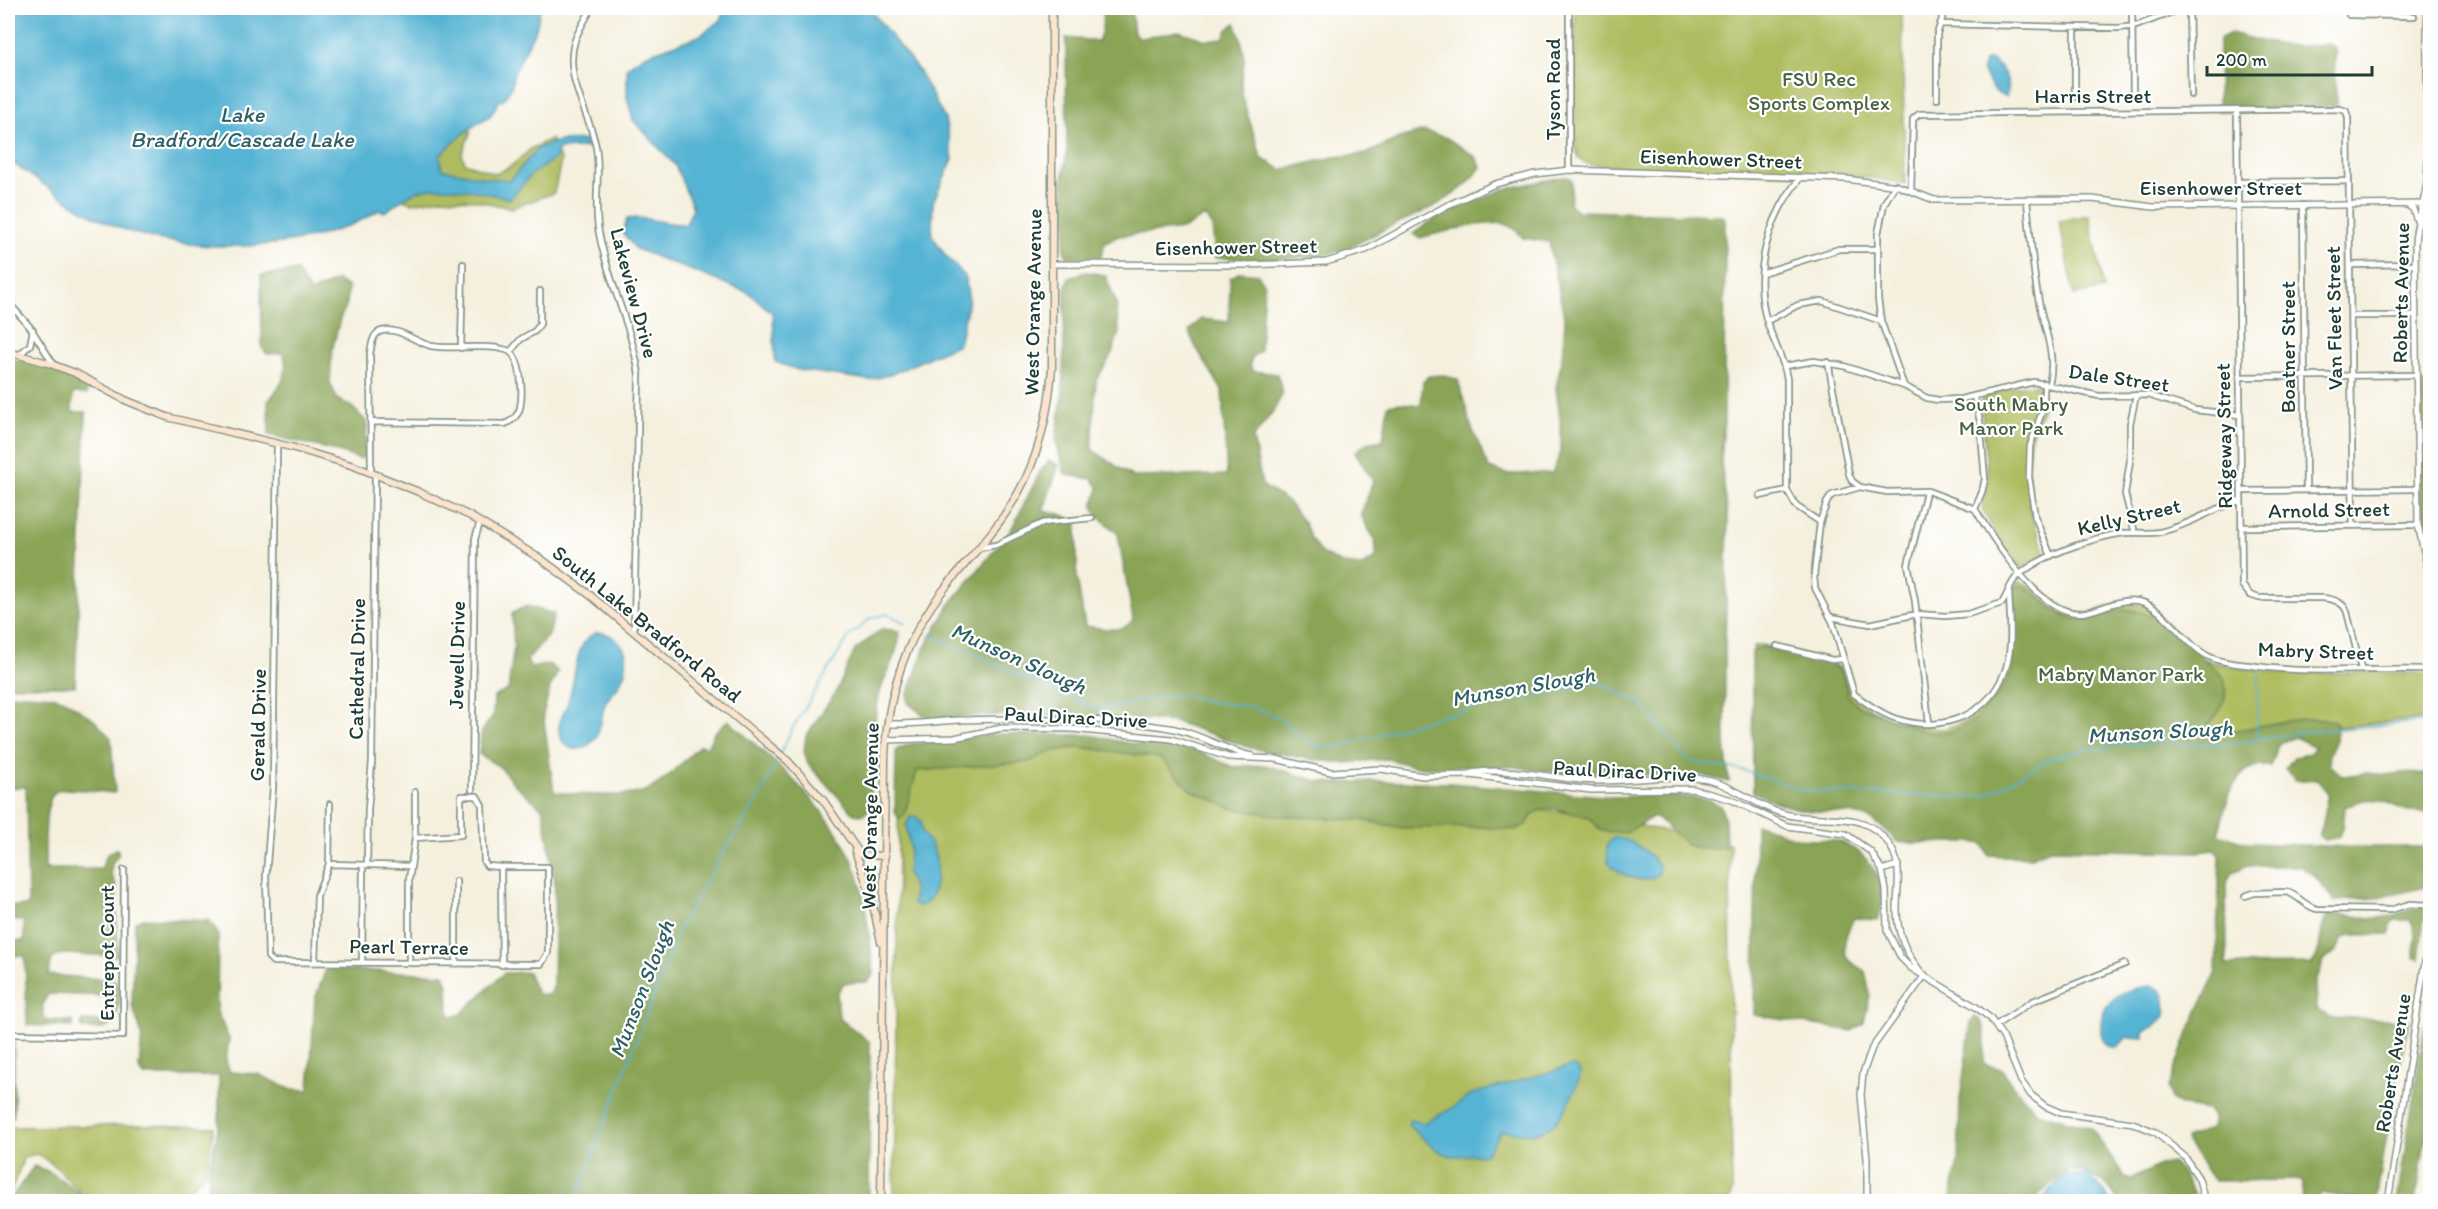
<svg xmlns="http://www.w3.org/2000/svg" width="2438" height="1209" font-family="Itim,sans-serif">
	<style>
		.green { fill: #aebc5f; stroke: #667c4a; stroke-width: 1.5 }
		.forest { fill: #8aa456; stroke: #547045; stroke-width: 1.5 }
		.water { fill: #54b3d3; stroke: #3a7884; stroke-width: 1.5 }
		.lines { fill: none; stroke-linecap: round; stroke-linejoin: round }
		.stream { stroke: #54b3d3; stroke-width: 1.5 }
		.minor-casing { stroke: #8a9689; stroke-width: 8 }
		.tertiary-casing { stroke: #8a9689; stroke-width: 8 }
		.secondary-casing { stroke: #8a9689; stroke-width: 9 }
		.minor { stroke: #fff; stroke-width: 4.5 }
		.tertiary { stroke: #fff; stroke-width: 5 }
		.secondary { stroke: #fce5cf; stroke-width: 6 }
		.labels { text-anchor: middle; stroke-width: 4.5; stroke-linejoin: round; paint-order: stroke }
		.park-label { font-size: 21px; fill: #4a6341; stroke: #fff }
		.street-label { font-size: 21px; fill: #1f3d34; stroke: #fff }
		.water-label { font-size: 22px; font-style: italic; fill: #2f6064; stroke: #fff }
	</style>
	<rect width="100%" height="100%" fill="#fff"/>
	<filter id="ink" filterUnits="userSpaceOnUse"><feTurbulence type="fractalNoise" baseFrequency=".0167" numOctaves="2"/><feDisplacementMap in="SourceGraphic" scale="12" xChannelSelector="R" yChannelSelector="G"/><feConvolveMatrix kernelMatrix="1 2 1 2 8 2 1 2 1" color-interpolation-filters="sRGB"/></filter>
	<filter id="wash" filterUnits="userSpaceOnUse"><feTurbulence type="fractalNoise" baseFrequency=".008" numOctaves="4" result="noise"/><feDisplacementMap in="SourceGraphic" scale="24" xChannelSelector="R" yChannelSelector="G"/><feGaussianBlur stdDeviation="1.35" result="paint"/><feColorMatrix in="noise" values="0 0 0 0 0 0 0 0 0 0 0 0 0 0 0 0 0 1.4 0 .05"/><feComposite in="paint" operator="in"/></filter>
	<g filter="url(#wash)">
		<rect width="100%" height="100%" fill="#f5f0de"/>
		<path class="green" d="M1575,8H1902L1905,184L1867,177L1590,165L1579,159L1575,145Z
			M464,128L471,131L462,154L465,163L496,174L511,166L532,148L551,139L561,161L554,193L512,208L473,200L442,198L413,203L395,198Z
			M2089,215L2104,289L2074,295L2059,221Z
			M2035,384L2041,390L2042,410L2030,439L2027,466L2031,514L2046,555L2029,566L2020,568L1998,540L1983,511L1982,502L1988,481L1981,401C1993,389 2019,387 2035,384Z
			M2020,581C2040,587 2050,614 2072,615C2095,616 2121,596 2143,606C2165,616 2193,657 2213,662C2285,681 2358,668 2430,674V719L2385,722L2259,736L1755,770L1754,646L1763,645L1835,665L1842,669L1849,690L1854,697L1875,711L1892,719L1936,729H1945L1964,721L1983,708L2007,675L2013,636V590L2016,583Z
			M1066,741L1164,755L1278,794L1576,813L1730,844L1732,1191L1729,1201L894,1202L899,759Z
			M148,1125L214,1127L206,1173L183,1195L147,1201H112L90,1197L71,1183L54,1165L37,1154L24,1157L8,1200V1127Z"/>
		<path class="forest" d="M1103,8H1131L1134,33L1141,38L1179,31L1206,40L1223,38L1227,30L1235,23C1240,35 1244,46 1244,60C1244,68 1241,76 1241,84C1243,109 1255,133 1261,158L1282,170L1334,157L1366,154L1397,139L1424,131L1447,138L1476,157L1481,167C1460,200 1414,215 1381,231C1363,240 1351,249 1331,253C1293,261 1253,259 1215,258L1212,226L1205,216L1183,229L1119,236L1105,242L1101,257H1067L1064,251L1066,225L1063,178L1067,152L1066,38L1098,41L1102,31Z
			M2231,33C2263,43 2296,50 2329,44L2335,48L2336,106L2218,111L2219,39Z
			M1562,177H1569L1572,182L1570,205L1578,211L1718,215L1723,216L1725,219L1724,420L1721,461L1728,519L1725,646V742L1729,782L1702,775L1678,774L1585,776L1514,767H1417L1387,759L1346,763L1314,760L1251,748L1176,722L1110,717L981,715L929,720L908,703V694L924,649L950,604L1011,530L1040,472L1049,461L1059,465L1043,511L1060,514L1077,522V579L1085,626C1100,628 1124,635 1133,619L1118,534L1097,515L1093,506L1099,488L1092,479L1065,475L1056,441L1063,389L1065,288L1069,277L1087,272L1105,275L1116,302L1119,332L1111,356L1096,380L1092,450L1133,477L1227,475L1222,390L1194,344L1189,331L1201,319L1229,322L1230,278L1240,272L1258,274L1264,285L1260,351L1252,357L1250,365L1253,371L1277,374L1283,393L1274,410L1253,438L1262,485L1288,502L1305,524L1311,539L1321,553L1342,564L1362,566L1376,558C1377,532 1369,536 1361,514L1373,481L1355,452L1367,443L1383,440L1388,405L1401,403L1421,405L1423,382L1429,376L1444,375L1458,380L1471,426L1489,468L1506,474L1552,473L1561,452V427L1556,388L1562,358L1565,321L1549,242L1523,238L1515,229L1503,223L1474,225L1419,238L1413,234L1434,219L1504,189Z
			M297,271L310,293L337,280L348,287L347,304L340,319L332,351L330,383L337,399L352,407L367,422L365,456L360,459L332,450L269,435L268,401C281,386 291,373 283,353L267,354L262,348L261,275Z
			M8,359C36,361 62,371 88,383L87,394L73,393L72,412H86L75,686H8Z
			M2421,384H2430V544L2419,493Z
			M2016,586H2024C2037,593 2047,607 2060,614C2088,628 2108,607 2132,610C2157,613 2206,659 2224,678C2229,698 2223,709 2209,724L2215,733C2245,732 2314,709 2337,723L2336,741L2329,754L2330,766L2345,776L2365,773L2387,775L2403,773L2425,774L2430,778V812C2410,817 2397,804 2379,800C2366,798 2356,802 2345,807L2343,829L2339,837L2325,840L2319,836C2325,822 2325,808 2328,793L2317,780H2295L2286,768L2294,757L2309,754L2315,747L2295,737L2279,743L2270,766C2264,766 2256,765 2251,768C2228,780 2225,812 2218,834L2249,843L2353,847H2430L2427,885L2422,888L2377,898L2334,901L2313,874L2300,866H2245L2231,874L2226,884L2227,965L2311,964C2324,953 2317,928 2328,914C2345,913 2362,919 2379,918C2396,917 2407,908 2425,908L2419,959L2414,958C2414,945 2418,931 2410,920H2395L2391,923L2390,934L2351,935L2343,937L2337,950L2323,962L2316,982L2317,1010L2329,1017L2410,1020L2398,1070L2376,1201H2362L2321,1193L2319,1201H2302L2303,1183L2299,1180L2214,1181L2187,1143L2186,1139L2212,1127C2219,1108 2197,1108 2184,1106C2179,1105 2175,1102 2171,1100L2168,1087L2188,1033L2216,972L2220,856L2215,850L2199,852L2050,849L2031,857L1988,855L1983,844C1955,838 1925,846 1897,842C1863,804 1849,816 1805,810C1786,808 1771,799 1753,792L1752,651L1762,647L1784,650L1829,663L1837,668L1843,675L1848,696L1858,706L1930,733L1951,732L1973,721L1996,697L2012,673L2013,592Z
			M527,606L554,614L550,633L527,660L531,668L549,664L558,672L550,688L543,714L554,792C575,794 623,798 642,792C664,784 684,761 700,745L707,747L714,733L728,720C772,760 821,799 849,853C866,885 869,938 874,974L868,982L844,983L837,993L839,1018L870,1042L869,1201H205H208L209,1169L219,1124V1076H144L139,1068L142,1035L132,1005L135,922L143,918L210,921L218,934L217,1012L229,1039L226,1061L230,1072L258,1074L290,1089L309,1090L315,999L326,969L444,974L448,985L449,1016L460,1015L504,973L528,972L537,994L548,995L553,988L555,882L543,809L515,785L500,767L479,754L482,731L493,716L494,697L508,690L514,647L512,613Z
			M882,629L900,631C899,652 886,672 880,692C871,729 871,770 870,808C866,814 862,816 854,814L808,764L804,751L806,736L836,692L855,650Z
			M27,694L52,696L65,700L94,720L111,738L115,793C100,792 71,787 59,790C41,795 46,852 45,869H102C104,858 106,853 117,849L119,854L112,863L111,874L116,885L118,956L62,954L52,959L48,975L115,980C123,995 119,1010 113,1024L104,1029H83L81,1026L82,1021H108L112,1009L108,996L49,994C41,1002 42,1009 45,1020L72,1021L73,1027L27,1025L25,956L8,955V941H24V921L8,920V906H28L26,787L8,788V695Z
			M1001,734L1091,735L1128,743L1166,745L1196,751L1233,767L1265,765L1317,781L1334,783L1372,781L1451,783L1614,797L1670,795L1709,800L1721,806L1725,820L1726,847C1714,848 1697,850 1687,844C1674,837 1667,821 1652,817L1626,833L1601,831L1588,817L1556,809H1542L1533,814L1527,824L1516,830L1480,827L1403,828L1360,820L1281,816L1233,809L1191,790L1160,758L1079,747L1049,752L1029,762L917,771L904,816L899,819L895,812L896,750L910,744Z
			M1756,825H1761C1774,829 1788,837 1801,839C1810,841 1820,839 1829,840C1854,841 1877,865 1881,888C1883,897 1883,912 1877,920L1854,918C1848,929 1839,948 1849,960C1852,964 1860,968 1865,971L1870,995L1864,1023L1852,1031L1754,1015Z
			M1975,1017C1993,1027 1980,1049 1985,1065L2002,1069L2011,1084L2037,1112L2091,1128L2125,1177L2132,1179L2160,1165L2172,1163L2180,1170L2198,1201H2118C2108,1181 2090,1171 2068,1170L2032,1201H1950L1958,1162L1960,1099L1971,1022Z
			M2430,1017V1106L2416,1201H2397L2425,1024Z
			M8,1043H14V1115L10,1123H8Z
			M34,1166L50,1172L92,1201H9Z"/>
		<path class="water" d="M8,8H540L537,26L513,76L512,86L503,100L499,101L491,115L469,129L440,155L442,169L486,178L510,180L538,148L559,141L591,140L592,147L559,149L556,158L532,174L510,199C486,192 435,182 413,193C403,198 394,206 385,212L379,210C312,254 190,256 117,227C77,211 43,183 8,160Z
			M725,8H869L918,70L945,119L953,159L933,202L932,235L945,255L965,276L969,300L959,344L892,374L869,380L798,370L775,362L773,314L749,293L636,249L623,233L627,219C648,215 664,226 686,224L693,208L675,165L633,120L627,98V67L645,55L699,36L721,20Z
			M1987,60L1994,61C2004,71 2013,83 2006,97C1994,95 1986,79 1982,69L1984,62Z
			M595,633C605,632 612,635 619,642C632,655 626,674 617,688C614,693 608,697 606,702C600,714 603,731 593,741C580,756 560,750 559,729C558,722 563,715 566,708C573,689 574,669 580,650C583,643 588,637 595,633Z
			M911,816H915L921,821C922,825 921,831 923,834C928,840 933,847 935,854C939,869 936,912 913,905L914,890L907,873L910,847L906,825Z
			M1613,838C1630,837 1649,852 1659,865V874C1642,887 1620,875 1608,862L1607,845Z
			M2150,986C2165,988 2167,1001 2165,1016L2154,1027L2144,1032V1038L2127,1037L2117,1048L2108,1046C2101,1039 2100,1034 2101,1024C2103,998 2126,988 2150,986Z
			M1571,1066L1577,1067L1581,1074C1573,1096 1561,1129 1534,1133C1523,1135 1512,1131 1501,1131L1486,1154L1460,1156H1450L1435,1149L1408,1125L1410,1120L1423,1123L1451,1109L1472,1094Z
			M2066,1174L2091,1176L2111,1201H2040Z"/>
		<g class="lines">
			<path class="stream" d="M930,635L1097,709L1175,695L1189,696L1211,702L1254,707L1277,717L1310,743L1322,747H1338L1440,716L1599,683L1640,702L1678,750L1691,762L1742,770L1806,791L1970,797L1986,795L2051,758L2077,751L2131,744L2226,745L2305,732L2430,721
				M2257,740L2258,674
				M781,753L791,731L849,636L871,618L888,614L905,623
				M575,1202L679,929L719,859L757,802L779,757"/>
		</g>
	</g>
	<g filter="url(#ink)">
		<g class="lines">
			<g class="minor-casing">
				<path id="minor" d="M592,8C586,18 579,29 575,40C563,77 589,111 596,147C601,175 593,205 599,233C608,282 632,326 639,375L634,631
					M1569,8V170
					M2132,8L2133,96
					M2189,8L2191,95
					M2346,8L2349,15L2414,16
					M1940,24L2118,28L2136,26L2183,8
					M2075,97V27
					M1937,99V34L1942,19L1943,8
					M2237,112L2242,585L2250,595L2259,598H2322C2332,599 2343,601 2347,612L2361,669
					M1800,178C1768,218 1752,272 1767,322C1773,341 1784,359 1787,379V490L1796,506L1820,522
					M2238,182L2349,181
					M1895,185L1884,204L1878,234V299L1881,321L1904,386
					M1911,191L1913,119L1919,114L2340,109L2346,111L2348,118L2353,525
					M2027,200C2030,232 2032,265 2038,297C2043,329 2057,351 2049,384
					M2303,205L2306,489
					M2350,265L2415,264
					M1762,273L1839,249H1877
					M8,302L30,327L54,365
					M2351,316H2415
					M1767,321L1798,305L1822,301L1881,321
					M461,348L463,264
					M510,352L521,339L535,331L540,324V291
					M19,355L30,345L33,330
					M1828,362L1849,474L1852,481L1860,487
					M1785,366L1814,361L1844,366L1904,386L1927,398L1938,400L1961,399L2034,382L2099,396L2148,395L2195,410L2240,415
					M2240,377L2416,375
					M2044,383V406L2030,446L2029,477L2035,517L2051,556
					M1974,396L1980,421L1985,479L1982,492L1975,509C1994,541 2044,622 2087,612C2106,608 2126,595 2145,603C2170,614 2187,648 2212,658C2223,663 2236,664 2248,665C2308,675 2370,668 2430,670
					M371,422L505,424C512,421 518,416 520,408C523,394 522,359 509,351C492,343 452,350 431,346C415,342 399,327 382,331C372,333 372,345 370,353L371,472
					M277,443L273,787L266,875L268,957L273,962L541,964L548,953V867H501
					M2241,491L2417,489
					M1926,492L1908,565L1915,601L1929,723
					M1760,496L1787,490
					M1975,509L1928,491L1887,492L1860,487L1832,495L1827,502L1820,522L1814,576L1815,588L1833,623L1854,694C1866,703 1880,713 1894,718C1937,733 1984,719 2003,676C2014,652 2010,619 2009,593
					M2241,527L2418,525
					M2135,533L2125,494L2130,461V424L2136,395
					M979,548L996,545L1042,523L1092,518
					M1831,617L1870,624L1917,614L1946,616L1968,614L2002,603C2007,596 2009,586 2015,579C2035,557 2094,537 2124,533C2136,532 2148,534 2160,532C2189,526 2213,508 2241,500
					M1777,646L1832,660L1842,659
					M472,790L475,539L480,522
					M415,838V792
					M329,864L410,866
					M367,865L368,809L372,762L375,474
					M2245,896L2254,893L2287,892C2298,895 2304,906 2317,909L2390,910L2410,904L2430,905
					M315,962L317,895L329,864L330,804
					M362,963L363,865
					M409,963V880L415,838L461,835V796H477L482,805L484,862L487,866L501,867L502,965
					M456,964V881
					M1996,1025L2033,1001L2125,964
					M8,1034L123,1036L124,870"/>
			</g>
			<g class="tertiary-casing">
				<path id="tertiary" d="M2428,8C2424,66 2431,124 2427,182C2425,203 2415,223 2415,245L2418,525L2430,579
					M2407,205L2413,209L2417,221
					M1052,264L1248,265L1326,262L1366,250L1446,206L1495,184L1535,174L1569,170L1846,179L1898,186L1934,200L2092,199L2153,207L2430,204
					M888,724C912,725 936,721 960,720C1029,718 1102,717 1170,728C1199,733 1223,750 1252,756
					M886,740L954,738L1002,728L1072,729L1171,739L1228,757L1276,759L1331,772L1381,769L1423,776L1470,775L1591,790L1693,789L1732,800L1787,826L1846,834L1871,852L1882,870L1886,890L1887,930L1901,958L1911,968L1976,1007L1990,1018L2003,1037L2021,1081L2031,1095L2045,1106L2061,1113L2133,1123L2155,1132L2185,1157L2199,1179L2205,1202
					M1471,773C1514,766 1554,780 1597,781C1635,782 1677,771 1715,782C1741,790 1762,810 1789,815C1824,823 1860,808 1886,840C1904,862 1897,884 1897,910C1897,933 1906,954 1921,972
					M1882,870L1898,865
					M1867,1202V1159L1861,1095L1863,1073L1872,1048L1925,975
					M2388,1202L2430,929"/>
			</g>
			<g class="secondary-casing">
				<path id="secondary" d="M8,352L48,363L75,373L125,400L167,417L291,447L354,466L419,492L470,516L541,559L590,595L788,761L823,800L858,851L865,855L885,856
					M855,851L870,892L881,942
					M881,1202L885,758C886,697 906,636 945,588C970,557 997,530 1017,495C1039,457 1049,411 1052,368V8"/>
			</g>
			<use href="#minor" class="minor"/>
			<use href="#tertiary" class="tertiary"/>
			<use href="#secondary" class="secondary"/>
		</g>
	</g>
	<g class="labels">
		<g class="park-label">
			<text x="1819" y="86">FSU Rec<tspan x="1819" dy="24">Sports Complex</tspan></text>
			<text x="2011" y="411">South Mabry<tspan x="2011" dy="24">Manor Park</tspan></text>
			<text x="2121" y="681">Mabry Manor Park</text>
		</g>
		<g class="street-label">
			<text transform="translate(1553 89) rotate(-90)" y="7">Tyson Road</text>
			<text x="2093" y="103">Harris Street</text>
			<text transform="translate(1721 159) rotate(2)" y="7">Eisenhower Street</text>
			<text x="2221" y="195">Eisenhower Street</text>
			<text transform="translate(1236 247) rotate(-1)" y="7">Eisenhower Street</text>
			<text transform="translate(634 293) rotate(75)" y="7">Lakeview Drive</text>
			<text transform="translate(2401 293) rotate(-89)" y="7">Roberts Avenue</text>
			<text transform="translate(1033 302) rotate(-89)" y="7">West Orange Avenue</text>
			<text transform="translate(2334 318) rotate(-91)" y="7">Van Fleet Street</text>
			<text transform="translate(2288 347) rotate(-90)" y="7">Boatner Street</text>
			<text transform="translate(2119 378) rotate(8)" y="7">Dale Street</text>
			<text transform="translate(2224 436) rotate(-91)" y="7">Ridgeway Street</text>
			<text transform="translate(2329 510) rotate(-1)" y="7">Arnold Street</text>
			<text transform="translate(2129 517) rotate(-13)" y="7">Kelly Street</text>
			<text transform="translate(647 624) rotate(39)" y="7">South Lake Bradford Road</text>
			<text transform="translate(2316 651) rotate(2)" y="7">Mabry Street</text>
			<text transform="translate(457 655) rotate(-89)" y="7">Jewell Drive</text>
			<text transform="translate(357 669) rotate(-89)" y="7">Cathedral Drive</text>
			<text transform="translate(1076 717) rotate(3)" y="7">Paul Dirac Drive</text>
			<text transform="translate(258 725) rotate(-89)" y="7">Gerald Drive</text>
			<text transform="translate(1625 771) rotate(3)" y="7">Paul Dirac Drive</text>
			<text transform="translate(870 816) rotate(-89)" y="7">West Orange Avenue</text>
			<text transform="translate(409 947) rotate(1)" y="7">Pearl Terrace</text>
			<text transform="translate(107 953) rotate(-90)" y="7">Entrepot Court</text>
			<text transform="translate(2393 1063) rotate(-81)" y="7">Roberts Avenue</text>
		</g>
		<g class="water-label">
			<text x="242" y="122">Lake<tspan x="242" dy="25">Bradford/Cascade Lake</tspan></text>
			<text transform="translate(1019 658) rotate(24)" y="8">Munson Slough</text>
			<text transform="translate(1523 686) rotate(-10)" y="8">Munson Slough</text>
			<text transform="translate(2160 731) rotate(-3)" y="8">Munson Slough</text>
			<text transform="translate(641 989) rotate(-69)" y="8">Munson Slough</text>
		</g>
	</g>
	<rect width="2438" height="1209" fill="none" stroke="#fff" stroke-width="30"/>
	<path d="M2207 66v9h165v-9" fill="none" stroke="#1f3d34" stroke-width="3"/>
	<text x="2216" y="66" font-size="18" fill="#1f3d34" stroke="#ffffff" stroke-width="4.5" paint-order="stroke">200 m</text>
</svg>
